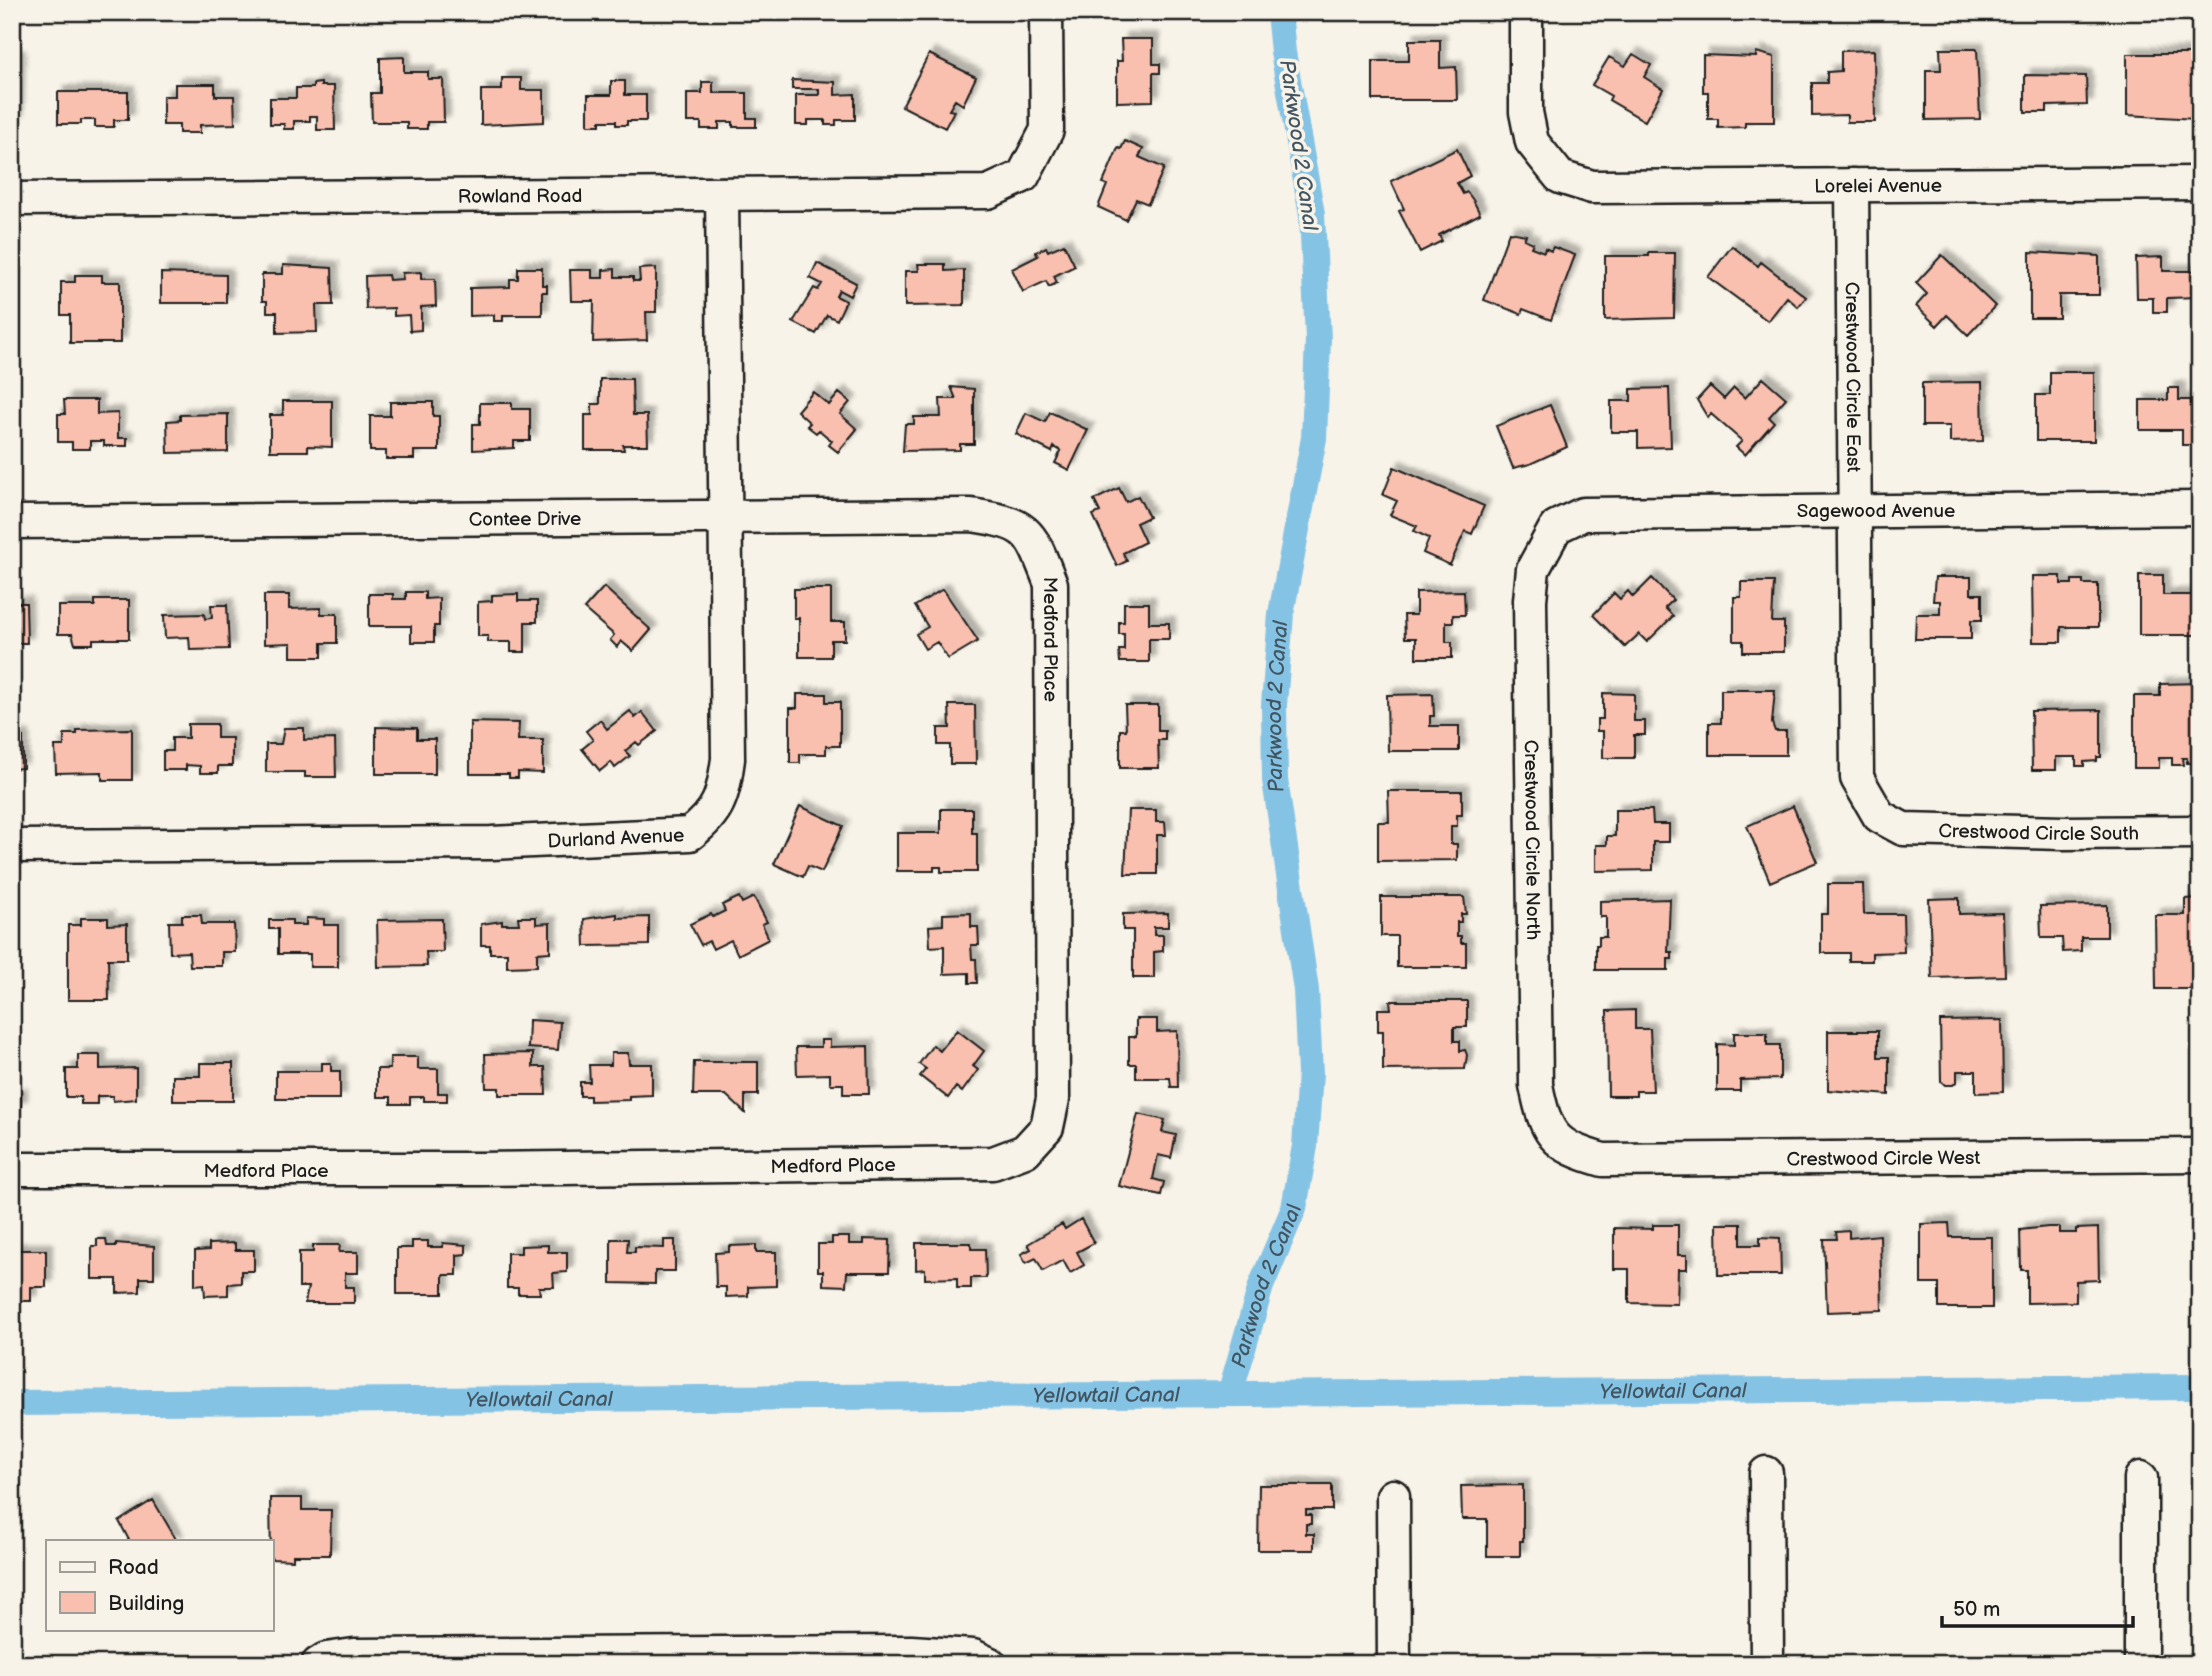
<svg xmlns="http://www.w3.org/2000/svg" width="2212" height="1676" font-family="'Balsamiq Sans',sans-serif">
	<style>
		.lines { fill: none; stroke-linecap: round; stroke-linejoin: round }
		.canal { stroke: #85c3e5; stroke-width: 26 }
		.building { fill: #f9c0af; stroke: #1c1c1c; stroke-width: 2; filter: url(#shadow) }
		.minor-casing { stroke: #1c1c1c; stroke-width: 37 }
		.minor { stroke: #f7f3e8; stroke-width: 32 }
		.labels { text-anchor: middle; stroke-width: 7; stroke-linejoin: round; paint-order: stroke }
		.street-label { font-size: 19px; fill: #1c1c1c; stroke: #f7f3e8 }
		.water-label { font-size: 21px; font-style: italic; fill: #415662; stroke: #f7f3e8 }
	</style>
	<defs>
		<filter id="shadow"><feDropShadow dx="6" dy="-6" stdDeviation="2" flood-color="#0004"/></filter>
	</defs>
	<rect width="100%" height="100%" fill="#f7f3e8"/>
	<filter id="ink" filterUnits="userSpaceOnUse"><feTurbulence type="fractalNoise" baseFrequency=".0143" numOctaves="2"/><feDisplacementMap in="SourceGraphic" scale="14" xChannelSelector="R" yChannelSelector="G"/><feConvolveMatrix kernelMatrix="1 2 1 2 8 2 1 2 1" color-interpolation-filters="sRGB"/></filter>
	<g filter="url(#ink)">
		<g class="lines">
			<g class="canal">
				<path id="s1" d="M1230,1394L1261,1286L1294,1208L1305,1146L1310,1073L1306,990L1275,780L1274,705L1281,614L1314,438L1318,339L1312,214L1283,52L1279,12"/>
				<path id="s2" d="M12,1403L2200,1387"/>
			</g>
		</g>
		<path class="building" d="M2131,12H2175V14L2131,15Z
			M1121,39H1153V64H1160V73H1153V101L1117,102V61H1122Z
			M1409,40H1440V68L1456,67L1457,100H1373V61H1409Z
			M1940,49H1977L1980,119L1926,120V70H1941Z
			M1874,50L1875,122H1847V115L1812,116V83H1827V72L1841,71V51Z
			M1756,52L1774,57V122H1745V127L1718,128V119H1708V92H1703V55L1756,57Z
			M929,54L976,77L963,105L955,100L949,110L954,111L945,128L902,106Z
			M1633,54L1651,65L1644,77L1663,89L1645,121L1609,100L1611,96L1592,85L1609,57L1625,66Z
			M2127,54H2196V119L2127,115Z
			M12,57H19L17,121H12Z
			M404,57V72H428V79H443L444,122H427V129H407V122H372L371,93H380V58Z
			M2025,75L2086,76L2087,105L2047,106V112H2025Z
			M502,78H521V90H544V122L481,125V90H502Z
			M792,80L835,82V95L855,94V120H836V125H825V120H808V125H796V95H819V89H792Z
			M611,81H625V95H646V121H627V125H616V121H600V125H588V95H611Z
			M702,82H713V93H747V118H756V127H733V122H719V129H701V122H687V93H702Z
			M321,83V86H334L335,130H317V116H310V121H294V129H284V124H270V98H296V88H313V84Z
			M175,84H215V96H234L235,124L200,125V133H179V125H163V96H175Z
			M58,92H128V120H114V127H95V120H81V124H58Z
			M1125,141L1143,149L1139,157L1164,168L1148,204L1136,199L1126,220L1098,207L1107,185L1103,183L1118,148L1121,149Z
			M1457,149L1470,176L1457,183L1463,194L1467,192L1473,200L1480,214L1439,235L1442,241L1420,252L1399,211L1404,209L1391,181Z
			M1509,232L1526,235L1524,239L1533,243L1531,247L1544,252L1545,248L1551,251L1553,247L1575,255L1551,320L1523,309L1521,314L1484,300Z
			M1064,244L1075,266L1054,276L1057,283L1049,287L1046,281L1023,292L1012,269L1038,256L1036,252L1046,247L1048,251Z
			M1732,246L1758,266L1761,262L1806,297L1798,307L1787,297L1768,321L1708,277Z
			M2030,252L2099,256V295H2059V318H2030Z
			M1649,253H1675L1674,318L1605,320V256H1649Z
			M1942,255L1995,306L1968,335L1947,315L1937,326L1916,306L1927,294L1916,283Z
			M2163,257V271H2199V297L2167,298V312H2153V298H2137L2136,258Z
			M817,263L856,283L850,296L839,290L836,296L846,301L837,320L827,315L816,334L793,322L814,288L818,290L822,284L810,278Z
			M918,264H945V271L964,270V305L905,306V271H919Z
			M283,265L332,268L333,305H316L317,332L277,333V312H267V301H262V274H283Z
			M518,268H542V285H547V292H542V315H503V321H494V315L470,316V288L510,287V279H518Z
			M656,268V312H646L647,340L593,342L594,301H571L570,270H592V278H603V270L615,269V277H633V281H640L639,269Z
			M421,272V279H435L436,306L421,307V330L410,331L409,315L394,316V308L366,309L365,276L388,275L389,280L403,279L402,273Z
			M161,273L226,275V303H161Z
			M75,275H102V282H120V343H70V315H61V282H75Z
			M2050,372H2094V441H2036V395H2050Z
			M1763,378L1786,398L1769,417L1774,422L1745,455L1736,447L1742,441L1711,414L1708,418L1697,400L1710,386L1724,399L1734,388L1745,398Z
			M600,379H632L633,415H647L648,445H623L624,450H585V415H592V404H600Z
			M1982,382L1983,441L1950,442V426H1922V383Z
			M951,387L974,389V444H960V450L903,451L905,424H914V417H941L940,399H956Z
			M1669,388L1671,447L1638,448V432H1611V401H1631V389Z
			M2168,388H2179V400H2191V422H2198V445H2182V430H2140V400H2168Z
			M813,392L829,405L839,393L850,402L840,414L857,429L838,452L829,445L832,441L819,430L816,433L807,426L810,423L797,411Z
			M64,400H97V414L118,413V438H127V446H104V441H90V449H72V442H58V414H65Z
			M283,401H332V447L308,446V451H270V415H283Z
			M390,402H433V416H439V451H414V459H386V451H370V416H390Z
			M480,403H512V409H530V441H514V448L473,450V424H480Z
			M1550,405L1567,447L1530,464L1513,468L1496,426Z
			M1050,412L1088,430L1069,470L1055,463L1061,451L1054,447L1052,452L1016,434L1026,413L1045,422Z
			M228,414V452L168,453L167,421L180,420V415Z
			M1394,467L1484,506L1472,534L1465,531L1450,565L1423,553L1429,538L1414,531L1417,526L1390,515L1397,501L1383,495Z
			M1119,488L1126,502L1138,496L1149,517L1136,523L1145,542L1123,553L1127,561L1117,566L1093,515L1100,512L1094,500Z
			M2139,575H2163V595H2200V635H2139Z
			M2032,576H2061V584H2072V580H2083V584H2098V627H2061V642H2033Z
			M1935,577H1971V594H1982V620H1971V639H1915L1916,614H1940V601H1933Z
			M1652,578L1673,600L1665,608L1673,616L1647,642L1639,634L1625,647L1593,615L1614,593L1620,599L1628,591L1633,597Z
			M1741,582H1774L1772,622H1784V652H1743V641H1734V597H1741Z
			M604,587L651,630L633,651L621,641L617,647L610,640L614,635L584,609Z
			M794,589H831V622H845V640H831V657H799V618H794Z
			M943,589L978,641L948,659L937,642L925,649L916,634L928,627L915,606Z
			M1464,591L1465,615H1453V622H1446V642H1452V658H1416V638H1405L1404,615H1416V592Z
			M406,592H425V599L439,598V626H434V642H411V626H369V594H393V599H406Z
			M518,594V601H537V622H525V652H511V642H488V636H478V602L492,601V595Z
			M264,595H289V609L321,608V614H337V643H322V657H291V643L264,644Z
			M12,596V603H26L27,643H12Z
			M95,600H129V639H93V644H75L72,634H58V606H95Z
			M1124,603H1149V623H1169V639H1149V662H1120L1119,650H1124V634H1119V622H1124Z
			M211,605H227L229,649L190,650L189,637L165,638L164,615L204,614L205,619L212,618Z
			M2200,683V763H2187V758H2182L2183,765H2172V758H2159V768H2134V696H2160V684Z
			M1721,690H1775L1772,723L1775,731H1786V755H1709V723H1721Z
			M1603,693L1634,694V721H1645V735H1634V758H1603V731H1597V719H1603Z
			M797,694H826V702H840V746H826V754H800V763H790V708H797Z
			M1433,694L1434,716H1430V726H1459V751H1388L1387,695Z
			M949,705H975L976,764H950V745H938V728H950Z
			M1125,705H1158V731H1165V740H1158L1159,768H1120V730H1126Z
			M2101,710V757H2097V761L2084,762V766H2076V757H2056V770H2032L2031,711Z
			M630,711L635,718L642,712L657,731L639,745L636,742L625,751L630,756L615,768L611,762L600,771L582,749L593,740L586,731L600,720L607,729Z
			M470,722L519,723L518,740H543V773L518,772V778H509V774H470Z
			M188,724H217V738H232V766H218V773H200V766L186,765V770H163V751H172V738H188Z
			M376,727L417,728V739H435V774H376Z
			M284,728H304V740L335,739L336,777H305V772H266V744H281Z
			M132,729V780H102V772L56,773L55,746H64V734H77V730Z
			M12,737H23V768L12,769Z
			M1388,791H1462V815H1457V826H1451V844H1457V860L1378,861V822H1389Z
			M800,806L843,826L822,872L808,866L803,877L774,864Z
			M1793,806L1817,862L1770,882L1747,826Z
			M941,809H972V833H977V872H941V867H934V871H897V833H941Z
			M1128,810H1156V822H1165L1166,835H1157V874H1125Z
			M1615,810H1652L1653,824H1669V842H1653V870L1596,871V845H1607V836H1615Z
			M1828,884H1863L1864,914H1903L1904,952L1872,953V961H1849V953H1821V914H1828Z
			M739,897L742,903L754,897L767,922L762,924L769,939L738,955L731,940L713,949L709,941L701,945L690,924L711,914L713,917L725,911L722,905Z
			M1381,897H1464L1466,914H1461V922H1457V936H1461V943H1466V967H1397V936H1381Z
			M1959,898V914L2003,913L2005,976L1932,978L1929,899Z
			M2200,898V989H2156L2155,915H2185V899Z
			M1670,899L1668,952H1672V959H1668V970H1596V945H1599V937H1606V917H1600V901Z
			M2107,905V937H2081V951L2063,952L2062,938H2041L2040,906Z
			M971,913V927H978L979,945H971L972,959H976L977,983H969V973L944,974V946L930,947L929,926L943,925V914Z
			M1168,913V927H1154V935H1163V951L1154,952V978H1133V930H1123V914Z
			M617,914V918L649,917V945L585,946L584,919Z
			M182,915H201L202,924H234L235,952H222V966H190L189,952L170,953L169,922H182Z
			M518,917H536V924L550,923V952L537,953V966L507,967V953H490V945H481V924L502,921V924H519Z
			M81,918H108V925L127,924V959H108L109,1000H68V925H81Z
			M306,918L324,919V925H338V967H310V954H278V929H269V920H292V925H306Z
			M442,919L443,952H426L427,966L378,967L377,920Z
			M1390,1001H1467V1027H1454V1041H1460V1051L1465,1050L1467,1055L1465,1069L1383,1070V1031H1378V1009H1391Z
			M1635,1010V1029H1650L1653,1091H1636V1096H1608L1607,1011Z
			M1136,1019H1157V1032L1177,1031L1178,1087H1171L1170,1078H1136V1064H1129V1037H1136Z
			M529,1020L560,1022L558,1050L528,1048Z
			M2002,1020L2003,1092L1976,1093V1071H1957V1081L1953,1085H1945L1941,1081L1940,1021Z
			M957,1030L984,1051L973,1066L978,1070L962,1092L956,1087L948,1098L920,1076L926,1069L919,1064L933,1045L940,1051Z
			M1828,1031H1878V1057H1889V1095L1828,1090Z
			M1734,1033H1767V1045H1780V1079L1740,1080V1091H1717V1044L1734,1045Z
			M821,1040H830V1047L868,1046L869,1094H843V1084H830V1074L797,1075L796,1047H821Z
			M533,1053V1067H545L546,1095H499V1088H486L485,1054Z
			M611,1053H628L629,1064H652V1095L629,1096V1100L590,1101V1096H580V1082H590L589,1065H611Z
			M78,1055H100V1069L136,1068V1099L113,1101V1096H97V1104H81V1097H66V1069H78Z
			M390,1057H418V1069H438V1093H447V1101H424V1097H410V1104H391V1097H377V1069H390Z
			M694,1062H758V1095H745V1113L726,1095H693Z
			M200,1063H233V1101H173V1076H200Z
			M322,1063H331V1071H340V1099H276V1071H322Z
			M12,1095H21V1106H12Z
			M1138,1114L1165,1120L1162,1132L1176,1135L1171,1158L1158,1155L1153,1179L1164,1182L1161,1195L1119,1186Z
			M1081,1219L1094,1243L1077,1252L1084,1265L1070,1273L1063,1260L1043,1271L1036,1258L1026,1263L1021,1254L1031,1249L1028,1244L1062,1224L1065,1229Z
			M1949,1223L1950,1237H1992V1308H1939V1284H1921V1224Z
			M1717,1224H1741V1245H1760V1237L1780,1238L1781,1275H1718Z
			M1653,1225H1678V1255H1687V1269H1678L1677,1304L1629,1303V1269H1614V1228L1653,1229Z
			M2048,1227H2059V1233H2076V1229L2098,1228L2099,1280L2076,1281V1302L2027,1303V1270H2021L2020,1230Z
			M1849,1231V1238L1880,1235L1882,1310L1827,1312L1824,1239H1837L1836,1232Z
			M832,1237H849V1244H864V1239L890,1240L889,1272H847L846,1286L823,1285V1271H818V1244H832Z
			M97,1239H106L107,1246H116V1243L154,1246V1278H140V1292L117,1293V1279H92V1246H97Z
			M611,1239H628L627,1252H635V1247L664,1248V1240H675V1271H655V1284L611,1283Z
			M412,1241H428V1247H443V1243L466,1245V1254L457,1255V1275H443V1294H397V1248H412Z
			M235,1243V1250H254V1271H241V1283L228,1284V1295L205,1296L204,1284L195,1285V1251L209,1250V1244Z
			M916,1243H971V1249H985L986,1278H971V1288H957V1278L925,1279V1269L916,1270Z
			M313,1245H340L339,1252H358V1273H345V1287H354V1303H305L308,1287H299V1252H313Z
			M548,1245V1252H567V1272L553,1273L554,1287H539L540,1294H518V1288H507V1253H521V1246Z
			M756,1245V1252H776V1286L748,1287V1296L726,1297V1287H716L715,1253L729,1252V1246Z
			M12,1250H46V1287H31V1301H12Z
			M1259,1485H1332V1510H1306V1515H1311V1524H1306V1534H1314V1550H1258Z
			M1523,1485V1541H1520V1556H1487V1519H1462L1461,1486Z
			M270,1498H302V1510H331L330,1555H293V1560L271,1559Z
			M153,1500L177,1541H127L129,1540L119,1521Z"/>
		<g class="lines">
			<g class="minor-casing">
				<g id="minor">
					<path id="s3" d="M1526,12V112L1532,142L1560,177L1592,187L2200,183"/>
					<path id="s4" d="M1852,185L1857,778L1879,816L1903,829L2063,833L2200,832"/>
					<path id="s5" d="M12,199L988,192L1023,176L1047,130L1046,12"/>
					<path id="s6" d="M2200,508L1583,514L1556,527L1533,569L1530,600L1536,1085C1546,1135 1553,1146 1603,1160L2200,1155"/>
					<path id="s7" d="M12,522L971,515C1031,524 1030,531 1051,584L1053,1099L1047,1127L1025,1151L993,1163L480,1169H12"/>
					<path id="s8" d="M12,846L491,843L690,834C720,811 723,795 728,759L722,194"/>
					<path d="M1766,1473L1767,1664"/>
					<path d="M2141,1478V1664"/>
					<path d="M1393,1496L1394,1664"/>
					<path d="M318,1664L326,1659L354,1655L911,1652L973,1656L990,1664"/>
				</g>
			</g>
			<use href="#minor" class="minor"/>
		</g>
	</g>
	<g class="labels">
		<g class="street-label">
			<text dy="7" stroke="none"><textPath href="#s3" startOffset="495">Lorelei Avenue</textPath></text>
			<text dy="7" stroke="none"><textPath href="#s5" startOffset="508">Rowland Road</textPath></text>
			<text dy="7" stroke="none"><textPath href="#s4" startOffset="192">Crestwood Circle East</textPath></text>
			<text x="1876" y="517">Sagewood Avenue</text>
			<text dy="7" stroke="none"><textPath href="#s7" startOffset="513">Contee Drive</textPath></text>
			<text dy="7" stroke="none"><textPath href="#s7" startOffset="1130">Medford Place</textPath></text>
			<text dy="7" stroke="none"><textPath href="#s4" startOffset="800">Crestwood Circle South</textPath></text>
			<text dy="7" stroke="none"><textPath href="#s8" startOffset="604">Durland Avenue</textPath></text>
			<text dy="7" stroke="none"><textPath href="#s6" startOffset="966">Crestwood Circle North</textPath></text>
			<text dy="7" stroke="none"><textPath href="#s6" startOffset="1601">Crestwood Circle West</textPath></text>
			<text transform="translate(833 1165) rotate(-1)" y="7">Medford Place</text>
			<text x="266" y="1177">Medford Place</text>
		</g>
		<g class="water-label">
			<text transform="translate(1299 145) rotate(82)" y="7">Parkwood 2 Canal</text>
			<text dy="7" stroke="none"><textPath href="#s1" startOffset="702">Parkwood 2 Canal</textPath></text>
			<text dy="7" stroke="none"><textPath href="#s1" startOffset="114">Parkwood 2 Canal</textPath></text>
			<text dy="7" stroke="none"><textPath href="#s2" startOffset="1661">Yellowtail Canal</textPath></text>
			<text dy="7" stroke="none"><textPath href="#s2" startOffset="1094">Yellowtail Canal</textPath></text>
			<text dy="7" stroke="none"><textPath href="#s2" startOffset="527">Yellowtail Canal</textPath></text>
		</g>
	</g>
	<rect width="2212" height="1676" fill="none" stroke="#f7f3e8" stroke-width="42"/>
	<rect x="21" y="21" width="2170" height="1634" fill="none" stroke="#1c1c1c" stroke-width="2.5" filter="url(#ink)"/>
	<rect x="46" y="1540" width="228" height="91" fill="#f7f3e8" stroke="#9f9d96" stroke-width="2"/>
	<rect x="60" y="1562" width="35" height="10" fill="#f7f3e8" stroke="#9f9d96" stroke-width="2"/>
	<text x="108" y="1574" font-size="21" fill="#1c1c1c">Road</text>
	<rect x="60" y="1592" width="35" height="21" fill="#f9c0af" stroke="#9f9d96" stroke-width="2"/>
	<text x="108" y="1610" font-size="21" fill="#1c1c1c">Building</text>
	<path d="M1942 1616v10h191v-10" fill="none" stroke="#1c1c1c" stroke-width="3.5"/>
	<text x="1953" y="1616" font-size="21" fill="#1c1c1c" stroke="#f7f3e8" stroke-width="5" paint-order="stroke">50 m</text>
</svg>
